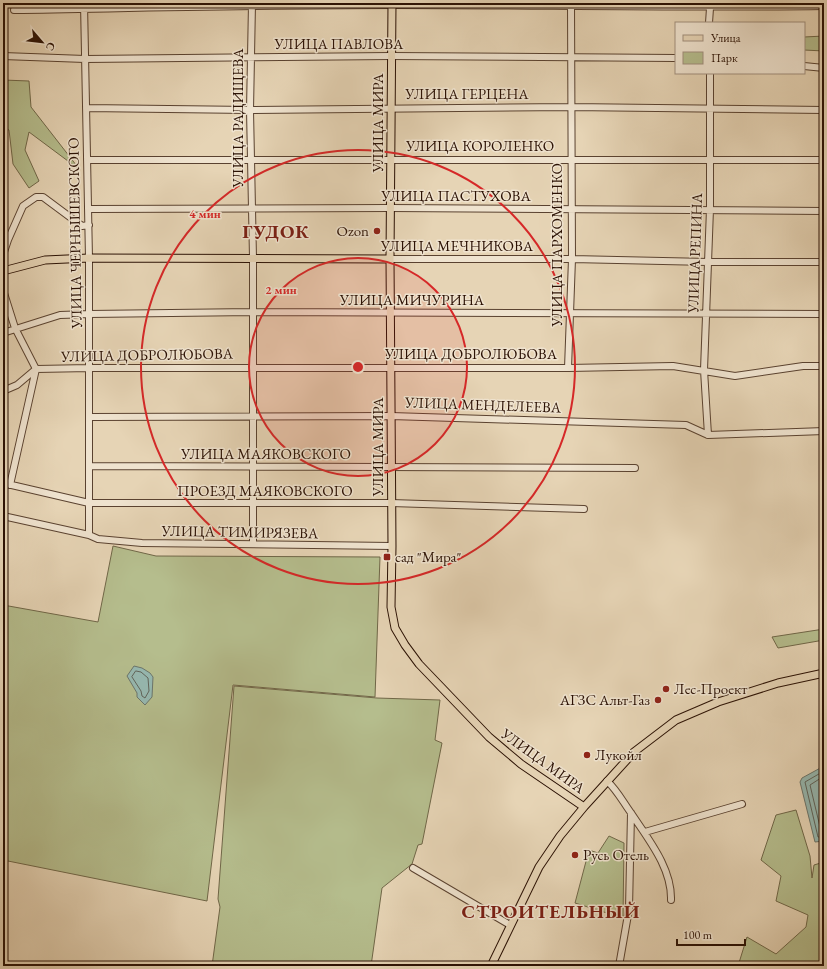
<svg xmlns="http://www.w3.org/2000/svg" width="827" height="969" font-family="'EB Garamond',serif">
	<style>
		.green { fill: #b5bd8d; stroke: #706748 }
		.water { fill: #96b8b0; stroke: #6b756b }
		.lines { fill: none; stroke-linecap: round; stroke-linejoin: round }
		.shore { stroke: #60645a; stroke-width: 1 }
		.minor-casing { stroke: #5a4230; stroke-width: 8 }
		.major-casing { stroke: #2b1104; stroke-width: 9 }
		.minor { stroke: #efe3cf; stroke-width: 6 }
		.major { stroke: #e6d4b5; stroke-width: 7 }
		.ring { fill: none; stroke: #d62828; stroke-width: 2 }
		.poi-dot { fill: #8f2418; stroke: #efe3cf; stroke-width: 1.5 }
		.labels { text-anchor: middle; stroke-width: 3; stroke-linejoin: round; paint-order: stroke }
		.street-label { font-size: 15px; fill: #2b1104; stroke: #efe3cf }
		.poi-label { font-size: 15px; fill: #2b1104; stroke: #efe3cf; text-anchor: start }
		.district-label { font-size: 19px; font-weight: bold; letter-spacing: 1px; fill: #7a1f14; stroke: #efe3cf }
		.centre { fill: #d62828; stroke: #efe3cf; stroke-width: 2 }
		.ring-label { font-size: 12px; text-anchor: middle; font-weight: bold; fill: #d62828; stroke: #efe3cf; stroke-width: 3; stroke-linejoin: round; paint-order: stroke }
	</style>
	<rect width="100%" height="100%" fill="#e6d4b5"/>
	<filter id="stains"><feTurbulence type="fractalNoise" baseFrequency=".005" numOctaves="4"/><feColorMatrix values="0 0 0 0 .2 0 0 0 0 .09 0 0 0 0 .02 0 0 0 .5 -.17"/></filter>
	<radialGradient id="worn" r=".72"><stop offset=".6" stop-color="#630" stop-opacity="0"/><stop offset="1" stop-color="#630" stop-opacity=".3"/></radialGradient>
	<path class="green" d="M824,36V51L804,50V37Z
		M3,80L29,81L31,107L80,170L29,132L25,150L39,181L29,188L13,164L9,130L3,127Z
		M113,546L156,556L380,557L375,697L233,685L207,901L3,860V605L98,622Z
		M824,629V640L778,648L772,637Z
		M234,686L377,698L440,700L435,740L442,743L422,844L418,845L412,864L382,888L371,966H212L220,907L218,899Z
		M796,810L810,856L812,878L814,865L824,862V966H738L747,937L776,954L806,927L808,915L776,901L781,876L761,860L776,815Z
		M609,836L624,843L623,918L575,903L589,850L598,853Z"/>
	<path class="water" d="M134,666L142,668L150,673L153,677L152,697L145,705L137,697V693L127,676Z
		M824,766V841L815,842L800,782L802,778Z"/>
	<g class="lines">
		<path class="shore" d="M136,671L141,672L148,678L149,691L145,698L142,696L141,691L132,677Z
			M824,771L805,782L818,837H824
			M824,776L810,785L821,831L824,832"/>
		<g class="minor-casing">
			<path id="minor" d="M84,3L89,258V535
				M252,3L250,110L253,258V544
				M14,10C140,8 266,5 393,5C536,5 680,8 824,6
				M709,23L710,8
				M3,56L85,59L391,56L676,58
				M804,66L824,68
				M86,108L250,110L571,107L824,110
				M87,160H824
				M88,209L390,208L824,211
				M824,232V316
				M3,255L8,240L23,206L36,197H43L82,226L89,225
				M390,259H572L708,262H824
				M3,290L15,328L36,369L10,485
				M3,333L60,315L89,314L253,312L824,314
				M568,368L572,259L571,3
				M3,391L17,385L36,369L90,368H568L673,366L735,376L803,366H824
				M90,417L391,416L686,425L708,435L824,431
				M708,435L704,370L710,209V73
				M90,466L635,468
				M3,483L89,503H391L584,509
				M3,516L89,535L98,539L142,543L392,546
				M607,781C617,790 623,802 631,813C648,839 672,868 671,900
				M645,832L742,804
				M413,868L510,925
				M619,966L629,909L631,813"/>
		</g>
		<g class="major-casing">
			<path id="major" d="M392,3L390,259L392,546L391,607L395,628L405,645L419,664L489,737L521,764L584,807
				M3,271L45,260L89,258L390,259
				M491,966L539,867L560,836L584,807L634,752L676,720L718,702L778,683L824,673"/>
		</g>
		<use href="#minor" class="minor"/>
		<use href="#major" class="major"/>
	</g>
	<circle cx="358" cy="367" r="109" fill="#d62828" fill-opacity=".12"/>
	<g class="ring">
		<circle cx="358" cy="367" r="109"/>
		<circle cx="358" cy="367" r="217"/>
	</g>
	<g class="poi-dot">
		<circle cx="377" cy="231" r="4"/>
		<rect x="383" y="553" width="8" height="8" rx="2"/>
		<circle cx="666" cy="689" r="4"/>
		<circle cx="658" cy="700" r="4"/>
		<circle cx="587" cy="755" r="4"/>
		<circle cx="575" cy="855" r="4"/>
	</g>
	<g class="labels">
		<g class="street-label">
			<text x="339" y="49">УЛИЦА ПАВЛОВА</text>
			<text x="467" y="99">УЛИЦА ГЕРЦЕНА</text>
			<text transform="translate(238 118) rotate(-90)" y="5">УЛИЦА РАДИЩЕВА</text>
			<text transform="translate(378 123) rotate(-90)" y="5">УЛИЦА МИРА</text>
			<text x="480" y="151">УЛИЦА КОРОЛЕНКО</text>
			<text x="456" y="201">УЛИЦА ПАСТУХОВА</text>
			<text transform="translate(75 233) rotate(-91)" y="5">УЛИЦА ЧЕРНЫШЕВСКОГО</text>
			<text transform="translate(557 245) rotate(-90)" y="5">УЛИЦА ПАРХОМЕНКО</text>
			<text x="457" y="251">УЛИЦА МЕЧНИКОВА</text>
			<text transform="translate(695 253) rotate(-88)" y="5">УЛИЦА РЕПИНА</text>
			<text x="412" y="305">УЛИЦА МИЧУРИНА</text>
			<text x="471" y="359">УЛИЦА ДОБРОЛЮБОВА</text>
			<text transform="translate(147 355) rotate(-1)" y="5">УЛИЦА ДОБРОЛЮБОВА</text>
			<text transform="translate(483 405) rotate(2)" y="5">УЛИЦА МЕНДЕЛЕЕВА</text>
			<text transform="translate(378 447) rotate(-90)" y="5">УЛИЦА МИРА</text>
			<text x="266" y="459">УЛИЦА МАЯКОВСКОГО</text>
			<text x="265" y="496">ПРОЕЗД МАЯКОВСКОГО</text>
			<text transform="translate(240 532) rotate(1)" y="5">УЛИЦА ТИМИРЯЗЕВА</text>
			<text transform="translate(543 761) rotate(36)" y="5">УЛИЦА МИРА</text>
		</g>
		<g class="poi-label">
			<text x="369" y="236" text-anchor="end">Ozon</text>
			<text x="395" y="562">сад "Мира"</text>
			<text x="674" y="694">Лес-Проект</text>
			<text x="650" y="705" text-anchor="end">АГЗС Альт-Газ</text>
			<text x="595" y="760">Лукойл</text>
			<text x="583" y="860">Русь Отель</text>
		</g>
		<g class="district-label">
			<text x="276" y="238">ГУДОК</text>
			<text x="551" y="918">СТРОИТЕЛЬНЫЙ</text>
		</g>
	</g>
	<circle cx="358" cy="367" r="6" class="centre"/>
	<g class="ring-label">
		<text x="205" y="218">4 мин</text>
		<text x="281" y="294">2 мин</text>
	</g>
	<rect width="827" height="969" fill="none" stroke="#e6d4b5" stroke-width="16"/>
	<rect x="4" y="4" width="819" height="961" fill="none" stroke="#2b1104" stroke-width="2"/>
	<rect x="8" y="8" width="811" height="953" fill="none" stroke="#2b1104"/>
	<rect x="675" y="22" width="130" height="52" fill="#efe3cf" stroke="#a18f7e"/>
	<rect x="683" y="35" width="20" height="6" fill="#e6d4b5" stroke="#a18f7e"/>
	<text x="711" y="42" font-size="12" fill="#2b1104">Улица</text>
	<rect x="683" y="52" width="20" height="12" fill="#b5bd8d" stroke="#a18f7e"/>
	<text x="711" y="62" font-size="12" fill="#2b1104">Парк</text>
	<g transform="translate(42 42) rotate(118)" stroke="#efe3cf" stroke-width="3" paint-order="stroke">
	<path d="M0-3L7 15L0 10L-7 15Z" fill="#2b1104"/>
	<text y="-6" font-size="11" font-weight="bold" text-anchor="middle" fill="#2b1104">С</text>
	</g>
	<path d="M677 939v6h68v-6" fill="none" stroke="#2b1104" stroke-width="2"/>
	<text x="683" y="939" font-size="12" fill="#2b1104" stroke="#efe3cf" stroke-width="3" paint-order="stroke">100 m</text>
	<rect width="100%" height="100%" filter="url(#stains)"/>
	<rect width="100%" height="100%" fill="url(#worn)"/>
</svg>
